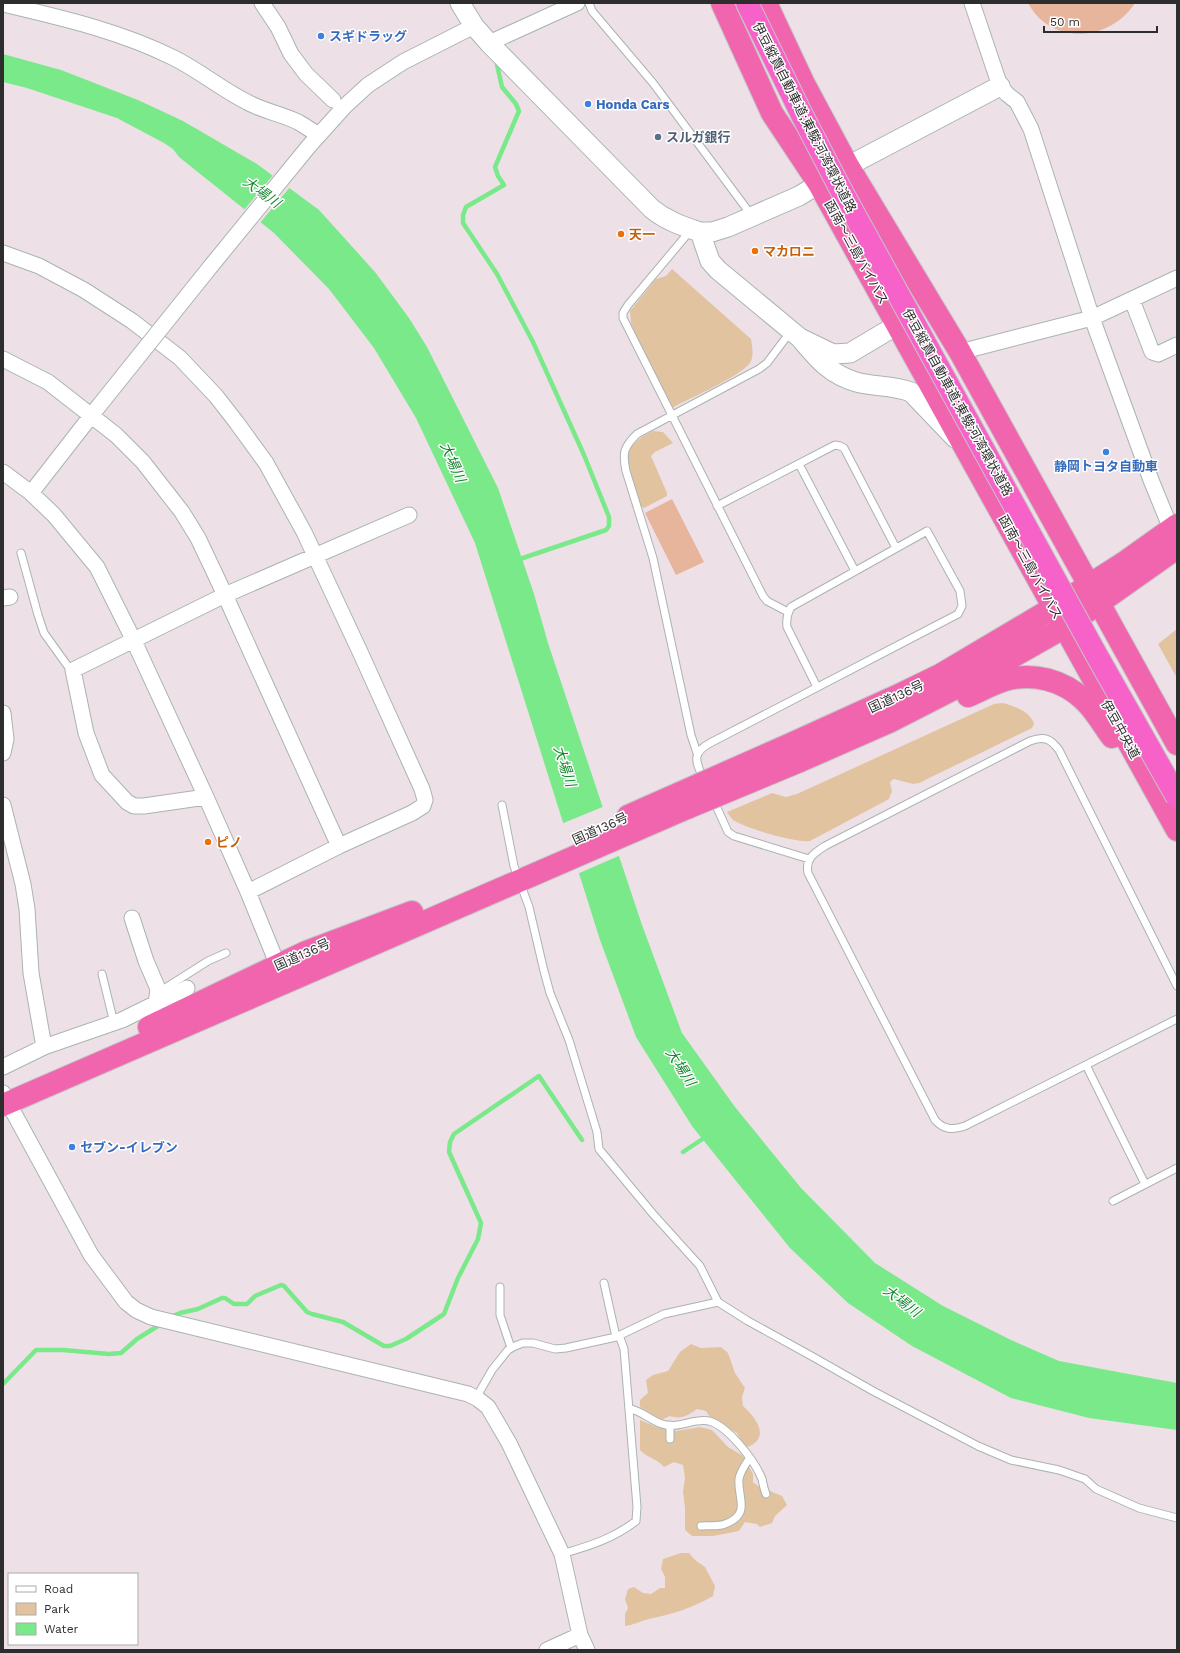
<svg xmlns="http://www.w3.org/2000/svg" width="1180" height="1653" font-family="'Work Sans','Noto Sans JP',sans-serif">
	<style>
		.green { fill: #e1c3a0 }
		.pitch { fill: #e7b49c }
		.water { fill: #79e98a }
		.pier { fill: #ede0e7 }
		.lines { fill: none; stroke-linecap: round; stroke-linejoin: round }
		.stream { stroke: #79e98a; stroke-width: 4.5 }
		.service-casing { stroke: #a9b4b1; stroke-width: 9 }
		.minor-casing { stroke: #a9b4b1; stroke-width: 17 }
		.tertiary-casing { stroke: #a9b4b1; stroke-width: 21 }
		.trunk-casing { stroke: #c4c4c4; stroke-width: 24 }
		.service { stroke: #fff; stroke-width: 7 }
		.minor { stroke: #fff; stroke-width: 15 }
		.tertiary { stroke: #fff; stroke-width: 19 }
		.trunk { stroke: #f165af; stroke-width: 22 }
		.minor-bridge-casing { stroke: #a9b4b1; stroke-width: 17; stroke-linecap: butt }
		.trunk-bridge-casing { stroke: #c4c4c4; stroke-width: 24; stroke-linecap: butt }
		.motorway-bridge-casing { stroke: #c4c4c4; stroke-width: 24; stroke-linecap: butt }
		.minor-bridge { stroke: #fff; stroke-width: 15 }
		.trunk-bridge { stroke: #f165af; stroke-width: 22 }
		.motorway-bridge { stroke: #f762c8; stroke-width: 22 }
		.shop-dot { fill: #3f7fe0; stroke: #fff; stroke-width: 1.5 }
		.service-dot { fill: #5c6f8a; stroke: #fff; stroke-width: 1.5 }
		.food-dot { fill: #e8710a; stroke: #fff; stroke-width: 1.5 }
		.labels { text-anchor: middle; stroke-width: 3; stroke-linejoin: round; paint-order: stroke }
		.shop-label { font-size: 13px; font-weight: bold; fill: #366cbe; stroke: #fff; text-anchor: start }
		.street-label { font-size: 13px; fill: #2d2d2d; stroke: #fff }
		.service-label { font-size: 13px; font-weight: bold; fill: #4e5e75; stroke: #fff; text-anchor: start }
		.food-label { font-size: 13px; font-weight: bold; fill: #c56008; stroke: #fff; text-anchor: start }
		.water-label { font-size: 14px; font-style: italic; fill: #14852e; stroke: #fff }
	</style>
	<rect width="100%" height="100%" fill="#ede0e7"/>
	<path class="green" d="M672,269L751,339C752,346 754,354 751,361C746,374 688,399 674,407H670L633,328L631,323L630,311L656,279L666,276Z
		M653,431L663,432L673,443L655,452L651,456L667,493V496L644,508L640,506L626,461C628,446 640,437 653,431Z
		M1177,629V678L1158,644Z
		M1002,703C1013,705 1031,712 1034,724L1032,728L919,783L913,784L894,779L892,780L890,783L892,791L889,799L810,841C796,843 745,828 733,820C731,818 729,815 727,812L772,793L786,797L797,794L994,704Z
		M691,1344L701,1348L721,1347L728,1353L735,1373L745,1388L742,1397L743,1406C756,1418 771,1437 748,1447L742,1443L737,1433L711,1419L706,1411L697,1409C688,1415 682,1420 670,1416L661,1420L640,1407V1400L648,1393L646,1380L653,1375L668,1371L680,1352Z
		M640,1420L657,1427L676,1431L700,1427L712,1430L728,1447L743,1456L753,1474V1482L758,1486L782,1496L787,1505L775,1516L772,1523L760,1527L757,1524L745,1522L739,1531L713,1536H692L685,1530V1508L683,1491L685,1478L683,1465L674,1462L664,1467C656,1458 649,1459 640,1450Z
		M681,1553H689L695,1560L705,1567L715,1586L713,1596C692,1608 673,1614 649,1619C641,1621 634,1625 625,1626V1614L628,1608L625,1599L628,1589L634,1587L643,1593L651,1594L660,1588H665V1577L661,1569L663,1559Z"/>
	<path class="pitch" d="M1028,3H1135C1110,42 1051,46 1028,3Z
		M672,499L704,562L676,575L645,513Z"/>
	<path class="water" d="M3,54L61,70L138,100L183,121L257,164L319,210L375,272L409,318L427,347L498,488L534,594L548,643L642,925L682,1033L735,1107L801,1188L875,1263L943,1306L1011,1340L1059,1361L1177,1383V1430L1089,1418L1011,1398L912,1346L848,1303L790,1248L692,1126L636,1037L600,940L475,543L416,418L374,348L329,289L274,233L179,157L173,149L164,143L117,118L27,88L3,82Z"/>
	<path class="pier" d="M274,174L290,187L259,224L243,211Z
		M605,806L621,855L577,874L561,824Z"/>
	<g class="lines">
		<path class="stream" d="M496,60L502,87L516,104L519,111L495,167L498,176L504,185L466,207L463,215V223L497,274L533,342L584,455L609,517V526L606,530L517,560
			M683,1152L707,1136
			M171,1317L180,1313L198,1309L222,1298H225L234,1304H247L255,1296L281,1285L284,1286L307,1312L312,1314L343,1322L384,1346H390L406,1339L444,1314L458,1278L478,1239L481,1223L449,1152L450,1142L454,1134L539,1076L582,1140
			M3,1384L36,1350H63L109,1354L121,1353L137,1339L161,1324"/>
		<g class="service-casing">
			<path id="service" d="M589,3L592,11L653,83L752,216
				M690,231L628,305L623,313V318L763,596L767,601L788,612
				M799,464L855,571
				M717,506L835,445L840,446L844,448L896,548
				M21,553L38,615L44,633L67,665L73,670
				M697,753L691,735L653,558L626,471C622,452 624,447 637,434L759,369L767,363L791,331
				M704,780C696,762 690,753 712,742L958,614L962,606L960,591L927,531L791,607C787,614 786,619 787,627L817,687
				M713,799L728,832L734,836L809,859
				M502,805L514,866L529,907L544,971L550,993L569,1040L597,1132L599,1149L653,1214L700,1266L718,1302L748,1321L815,1358L873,1391L978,1446L1011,1460L1059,1470L1085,1479L1096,1489L1139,1508L1177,1518
				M102,974L114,1023
				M1177,986L1059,750C1050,738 1044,736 1030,741L825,846C814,853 805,859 808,873L935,1120C944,1130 952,1130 965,1126L1177,1019
				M159,992L208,961L226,953
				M1086,1065L1145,1184
				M1113,1201L1177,1168
				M604,1283L616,1337
				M500,1287V1315L511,1348
				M476,1398L492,1370L508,1350L515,1346L523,1343H533L555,1349L566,1348L616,1337L664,1314L718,1302
				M630,1409C643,1411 653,1423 666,1425C680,1428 694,1418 709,1421C728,1426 755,1461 762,1479C763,1484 764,1489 766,1494
				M670,1425V1439
				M701,1526C709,1525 718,1527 725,1524C752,1514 737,1497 739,1479C740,1472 745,1465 749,1459
				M562,1554C589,1546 613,1539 636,1521L637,1507L624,1349L619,1335"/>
		</g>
		<g class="minor-casing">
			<path id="minor" d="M262,3L278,27L291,54L306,74L333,100
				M972,3L1000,86L1007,94L1017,102L1031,129L1092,318L1151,480L1171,529
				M3,4C62,18 120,31 174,58C200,71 221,89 247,102C263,111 282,114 298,122C305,126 312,131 319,135
				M489,43L577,3
				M3,253L39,266L84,290L132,321L180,358L216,396L237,423L266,463L304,532L361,654L422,789L425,800L423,806L412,813L339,846L248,892
				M211,266L309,146L345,106L368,85L403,62L474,26
				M1132,300L1152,352L1158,354L1177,345
				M960,352L1092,318L1177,278
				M3,359L48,382L116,435L143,462L182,512L198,538L225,595L339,846
				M3,472L31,493L54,515L97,567L133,639L206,797L248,892L281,973
				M31,493L98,407
				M3,598L10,597
				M3,713L6,739L3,753
				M206,797L144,806H134L127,802L102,775L86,733L73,670L225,595L409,515
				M3,805L23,884L27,909L31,973L44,1047
				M132,918L146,961L158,989L156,1004
				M3,1067L44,1047L122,1020L187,988
				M3,1093L91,1255L126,1302L136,1310L151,1317L468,1394L478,1399L488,1407L509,1443L562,1554L580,1635L587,1650
				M547,1650L580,1635"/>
		</g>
		<g class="tertiary-casing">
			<path id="tertiary" d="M460,3L474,26L489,43L652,209C667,221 682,226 700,232L710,261L718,270L800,338
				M700,232H712L728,227L799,196L848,166L1000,86
				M897,325L850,353L833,354L800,338C817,358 829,374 856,382C874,387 892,385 911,392L955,438"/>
		</g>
		<g class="trunk-casing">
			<path id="trunk" d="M722,3L772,113L819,184L1177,830
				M766,3L804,84L848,166L960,352L1177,744
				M968,696C980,691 992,684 1005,680C1033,672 1063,680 1084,700C1095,710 1103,725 1112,737
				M793,743L901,694L940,675L1053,608L1125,562L1177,525
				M800,761L889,722L975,678L1065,627L1177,548
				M628,816L680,793
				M149,1027L306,952L412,912
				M3,1105L687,808"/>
		</g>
		<use href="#service" class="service"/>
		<use href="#minor" class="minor"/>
		<use href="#tertiary" class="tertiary"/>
		<use href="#trunk" class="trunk"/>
		<g class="minor-bridge-casing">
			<path id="minor-bridge" d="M98,407L211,266"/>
		</g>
		<g class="trunk-bridge-casing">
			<path id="trunk-bridge" d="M680,793L793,743
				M687,808L800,761"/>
		</g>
		<g class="motorway-bridge-casing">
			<path id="motorway-bridge" d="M747,3L802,115L841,190L1096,654L1177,797"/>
		</g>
		<use href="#minor-bridge" class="minor-bridge"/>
		<use href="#trunk-bridge" class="trunk-bridge"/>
		<use href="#motorway-bridge" class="motorway-bridge"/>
	</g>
	<g class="shop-dot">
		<circle cx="321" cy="36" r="4"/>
		<circle cx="588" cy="104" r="4"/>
		<circle cx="1106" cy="452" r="4"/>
		<circle cx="72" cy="1147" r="4"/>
	</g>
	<circle class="service-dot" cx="658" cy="137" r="4"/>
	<g class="food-dot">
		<circle cx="621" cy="234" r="4"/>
		<circle cx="755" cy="251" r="4"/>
		<circle cx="208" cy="842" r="4"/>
	</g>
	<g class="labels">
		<g class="shop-label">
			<text x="329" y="41">スギドラッグ</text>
			<text x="596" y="109">Honda Cars</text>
			<text x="1106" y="471" text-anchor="middle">静岡トヨタ自動車</text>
			<text x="80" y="1152">セブン-イレブン</text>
		</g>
		<g class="street-label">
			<text transform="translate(805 117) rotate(63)" y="5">伊豆縦貫自動車道;東駿河湾環状道路</text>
			<text transform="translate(857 252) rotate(61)" y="5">函南～三島バイパス</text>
			<text transform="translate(958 402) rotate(61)" y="5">伊豆縦貫自動車道;東駿河湾環状道路</text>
			<text transform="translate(1031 567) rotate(61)" y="5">函南～三島バイパス</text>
			<text transform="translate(896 696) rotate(-25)" y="5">国道136号</text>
			<text transform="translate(1121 729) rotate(61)" y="5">伊豆中央道</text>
			<text transform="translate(600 828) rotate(-24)" y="5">国道136号</text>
			<text transform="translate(302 954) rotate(-24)" y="5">国道136号</text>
		</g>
		<g class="service-label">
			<text x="666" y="142">スルガ銀行</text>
		</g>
		<g class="food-label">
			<text x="629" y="239">天一</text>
			<text x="763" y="256">マカロニ</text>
			<text x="216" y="847">ピノ</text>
		</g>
		<g class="water-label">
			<text transform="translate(262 192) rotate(36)" y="5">大場川</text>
			<text transform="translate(453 462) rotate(66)" y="5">大場川</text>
			<text transform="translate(565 766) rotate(72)" y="5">大場川</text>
			<text transform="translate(681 1067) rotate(57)" y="5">大場川</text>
			<text transform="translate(902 1301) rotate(37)" y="5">大場川</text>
		</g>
	</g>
	<rect width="1180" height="1653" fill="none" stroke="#2d2d2d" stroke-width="8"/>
	<rect x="8" y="1573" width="130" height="72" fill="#ffffff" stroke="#ababab"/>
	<rect x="16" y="1586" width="20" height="6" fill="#ffffff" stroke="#ababab"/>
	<text x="44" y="1593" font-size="12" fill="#2d2d2d">Road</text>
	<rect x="16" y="1603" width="20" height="12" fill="#e1c3a0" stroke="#ababab"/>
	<text x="44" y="1613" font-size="12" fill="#2d2d2d">Park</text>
	<rect x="16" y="1623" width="20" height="12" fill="#79e98a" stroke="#ababab"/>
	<text x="44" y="1633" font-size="12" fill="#2d2d2d">Water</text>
	<path d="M1044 26v6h113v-6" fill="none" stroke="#2d2d2d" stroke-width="2"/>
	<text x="1050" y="26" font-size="12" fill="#2d2d2d" stroke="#ffffff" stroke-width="3" paint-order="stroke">50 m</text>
</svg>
